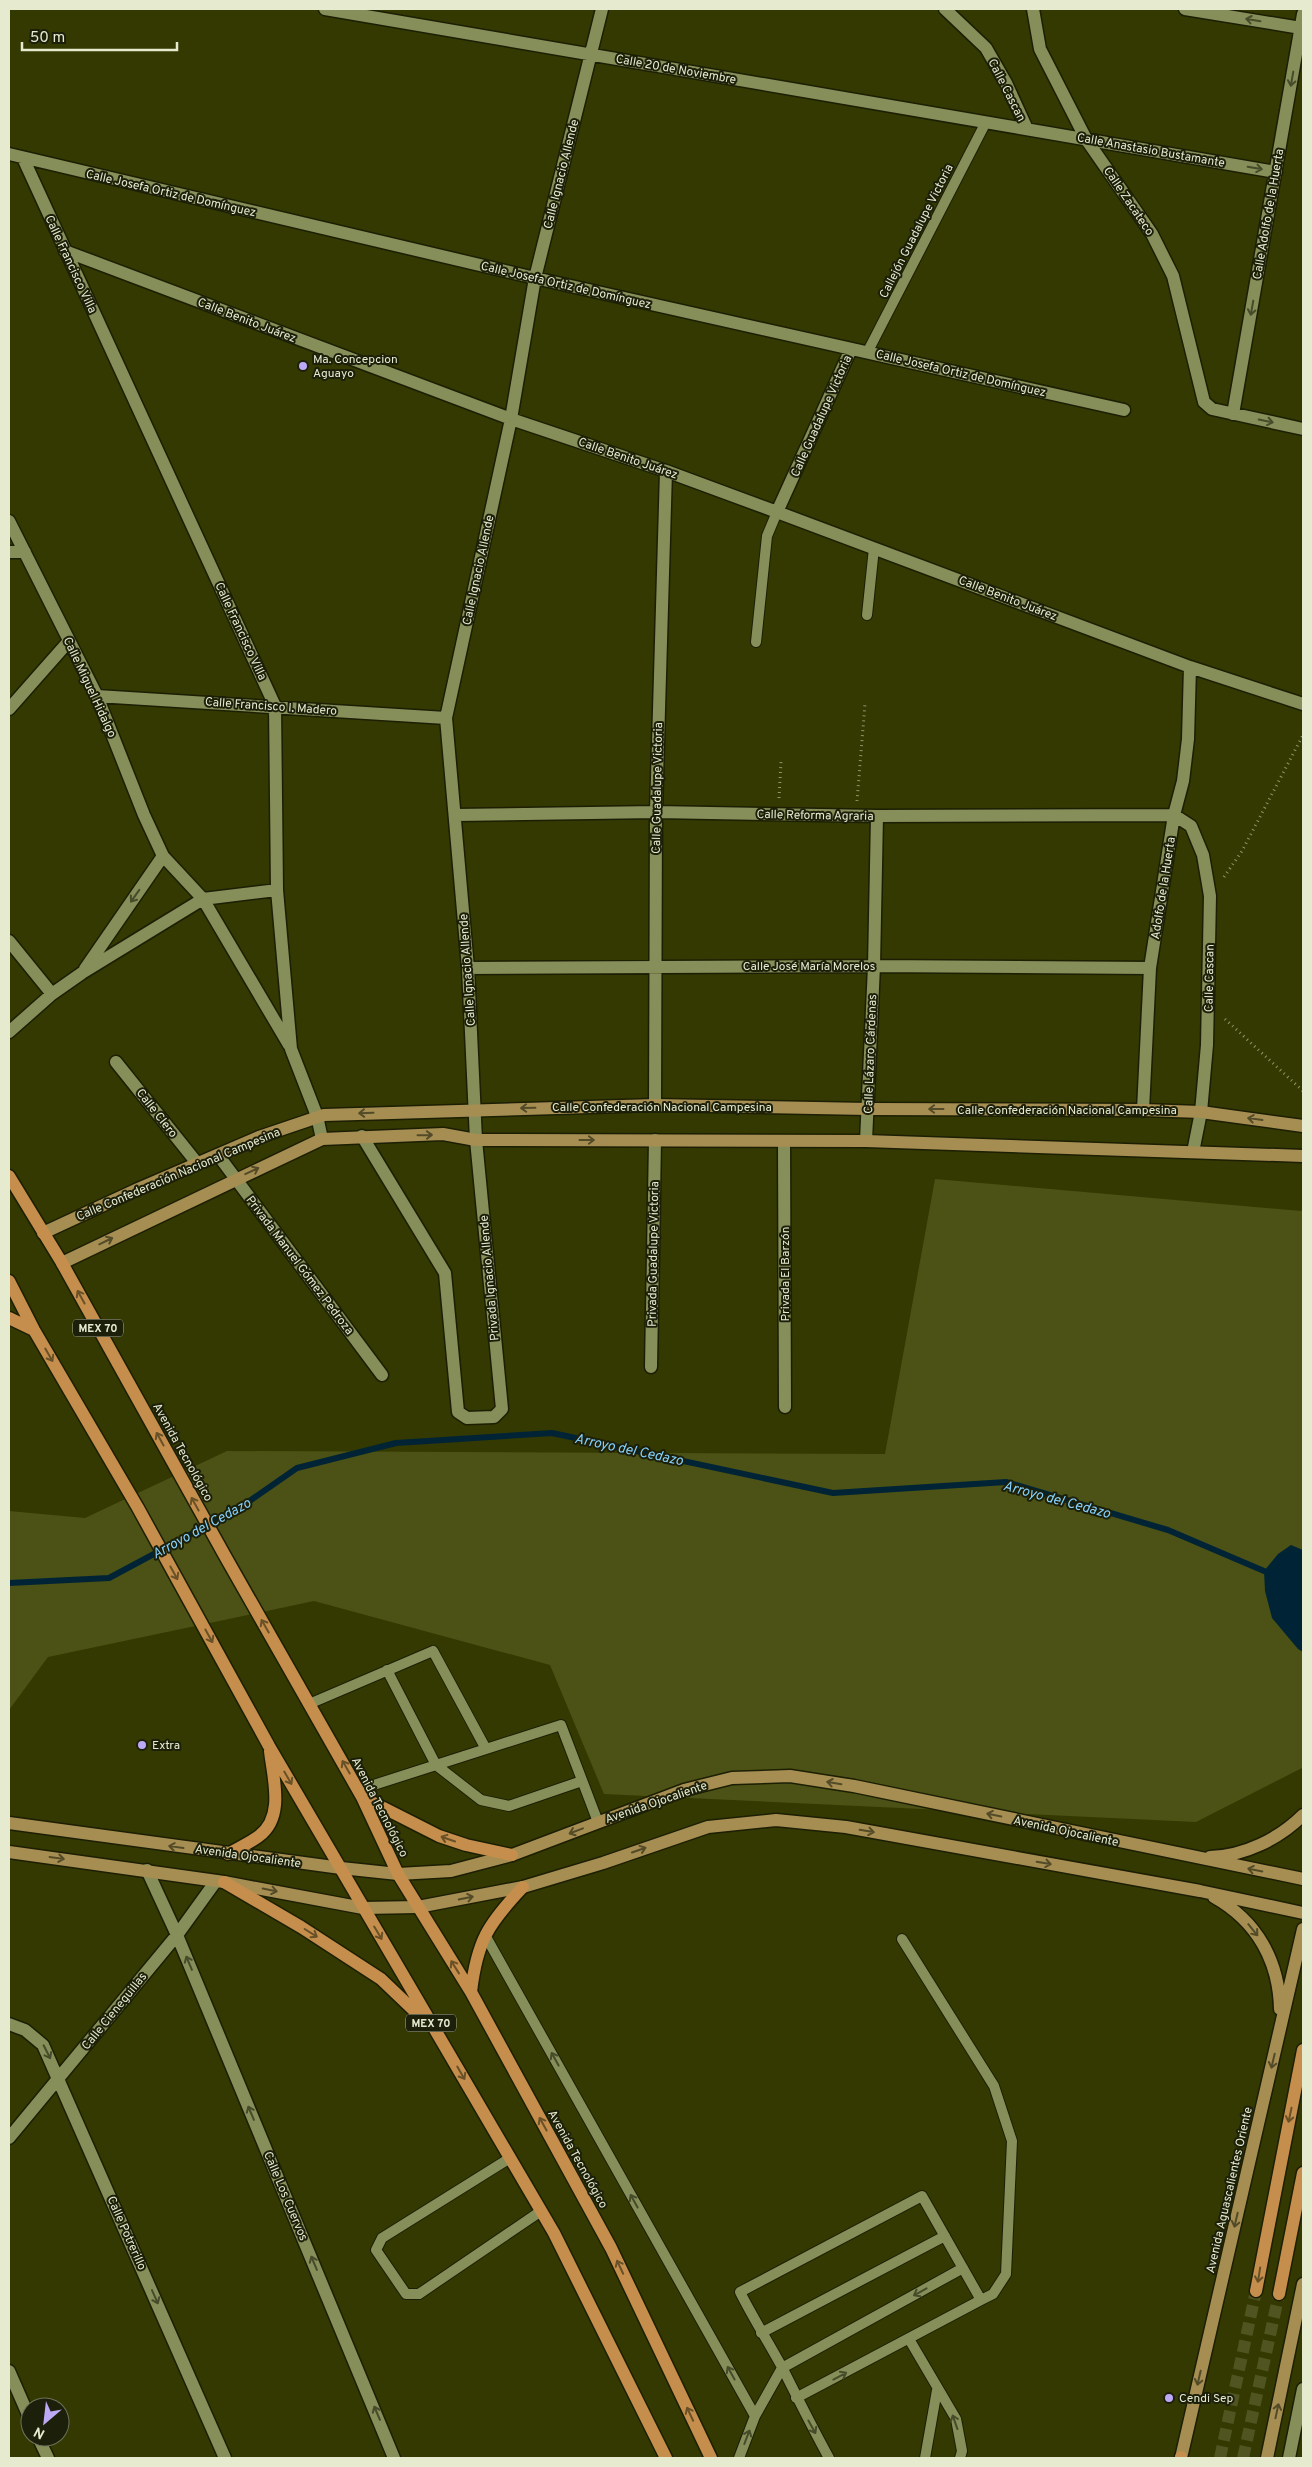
<svg xmlns="http://www.w3.org/2000/svg" width="1312" height="2467" font-family="Overpass,sans-serif">
	<style>
		.green { fill: #4c5215 }
		.water { fill: #002435 }
		.lines { fill: none; stroke-linecap: round; stroke-linejoin: round }
		.stream { stroke: #002435; stroke-width: 6 }
		.primary-tunnel { stroke: #4f5420; stroke-width: 12; stroke-dasharray: 12 6; stroke-linecap: butt }
		.lane-casing { stroke: #1c1f04; stroke-width: 12 }
		.street-casing { stroke: #1c1f04; stroke-width: 15 }
		.secondary-casing { stroke: #1c1f04; stroke-width: 15 }
		.primary-casing { stroke: #1c1f04; stroke-width: 15 }
		.path { stroke: #90956c; stroke-width: 3; stroke-dasharray: 1 4; stroke-linecap: butt }
		.lane { stroke: #868e59; stroke-width: 10 }
		.street { stroke: #868e59; stroke-width: 12 }
		.secondary { stroke: #a68e53; stroke-width: 12 }
		.primary { stroke: #c58e4c; stroke-width: 12 }
		.oneway { stroke: #464b29 }
		.oneway2 { stroke: #534b27 }
		.oneway3 { stroke: #685127 }
		.poi-dot { fill: #bda9f5; stroke: #1c1f09; stroke-width: 2 }
		.labels { text-anchor: middle; stroke-width: 4; stroke-linejoin: round; paint-order: stroke }
		.shield { fill: #1c1f09; stroke: #a9ae94; stroke-width: 1 }
		.shield-label { font-size: 11px; font-weight: bold; fill: #e6ebd0 }
		.street-label { font-size: 12px; fill: #e6ebd0; stroke: #1c1f09 }
		.poi-label { font-size: 12px; fill: #e6ebd0; stroke: #1c1f09; text-anchor: start }
		.water-label { font-size: 14px; font-style: italic; fill: #86d1fd; stroke: #1c1f09 }
	</style>
	<rect width="100%" height="100%" fill="#343901"/>
	<path class="green" d="M935,1179L1301,1211L1303,1209L1302,1768L1196,1822L604,1794L550,1665L314,1601L48,1657L9,1710V1511L85,1518L227,1451L885,1454Z"/>
	<path class="water" d="M1291,1545L1303,1550V1652L1298,1649L1272,1618L1265,1591L1264,1571L1278,1554Z"/>
	<g class="lines">
		<path class="stream" d="M9,1583L109,1578L238,1509L297,1468L396,1443L552,1433L833,1493L1006,1482L1168,1530L1264,1571"/>
		<path class="primary-tunnel" d="M1220,2458L1256,2291
			M1243,2458L1279,2294"/>
		<g class="lane-casing">
			<path id="lane" d="M868,351L986,122
				M867,615L874,548
				M756,642L767,536L777,512
				M387,1670L436,1765L481,1800L509,1806L582,1781
				M309,1704L433,1651L486,1749L561,1725L598,1822
				M358,1790L486,1749
				M485,1935L755,2416
				M902,1939L994,2086L1012,2141L1006,2274L993,2294L981,2300
				M510,2158L382,2238L376,2250L406,2294H419L541,2211
				M761,2333L945,2236
				M909,2339L956,2419L962,2451L960,2458
				M796,2398L981,2300L922,2196L740,2292C753,2318 769,2343 783,2369C798,2399 813,2429 829,2458
				M739,2458L755,2416L782,2368L963,2268
				M925,2458L937,2390"/>
		</g>
		<g class="street-casing">
			<path id="street" d="M325,9L1276,172
				M945,9L986,48L1006,83L1027,129
				M1033,9L1040,49L1086,139L1152,234L1173,276L1204,402L1212,409L1303,429
				M1185,9L1301,28
				M9,154L535,278L1124,410
				M23,158L275,706L277,890L291,1049L317,1116L322,1139
				M65,251L511,419L666,471L777,512L1190,667L1303,704
				M1233,414L1303,14
				M777,512L851,349
				M9,521L97,696L144,815L163,856L203,899L289,1045
				M9,552H25
				M97,696L446,718
				M9,709L69,641
				M456,815L656,812L877,816L1174,815L1191,826L1203,855L1210,896L1207,1045L1201,1112L1193,1152
				M9,941L52,994
				M468,968L874,966L1150,968
				M85,969L163,856
				M9,1032L52,994L82,973L203,899L277,890
				M116,1062L197,1163
				M655,1105L656,812L666,471
				M1143,1110L1150,968L1174,815L1183,781L1188,739L1190,667
				M362,1136L445,1273L458,1412L467,1418L494,1417L502,1409L476,1140L468,968L446,718L511,419L535,278L602,9
				M866,1141L874,966L877,816
				M784,1142L785,1407
				M218,1155L382,1375
				M651,1367L655,1140
				M147,1870L177,1935L394,2458
				M9,2024L25,2030L43,2045L225,2458
				M9,2138L177,1935L216,1881
				M9,2371L30,2419
				M38,2437L48,2458
				M1289,2458L1303,2389"/>
		</g>
		<g class="secondary-casing">
			<path id="secondary" d="M43,1233L138,1189L259,1137L324,1115L655,1105L868,1109L1143,1110L1201,1112L1303,1126
				M62,1263L322,1139L443,1134L476,1140L866,1141L1303,1156
				M9,1823L341,1868L398,1874L451,1871L512,1855L684,1790L732,1778L790,1776L854,1786L1303,1879
				M9,1852L224,1882L363,1908L418,1907L523,1887L603,1863L708,1827L776,1820L846,1827L1200,1891L1303,1913
				M1210,1857C1244,1856 1279,1839 1303,1815
				M1214,1897C1257,1921 1279,1961 1280,2009
				M1181,2458L1303,1929
				M1267,2458L1303,2284"/>
		</g>
		<g class="primary-casing">
			<path id="primary" d="M9,1176L62,1263L225,1556L362,1797L398,1874L471,1992L611,2248L711,2458
				M9,1281L34,1330L138,1508L269,1746L554,2233L666,2458
				M9,1318L34,1330
				M362,1797L439,1836L466,1845L512,1855
				M228,1854C238,1848 250,1843 259,1836C285,1817 273,1778 270,1751
				M224,1882L301,1927L381,1979L426,2022
				M471,1992C477,1941 488,1924 523,1887
				M1256,2291L1303,2050
				M1279,2294L1303,2173
				M1181,2457V2458"/>
		</g>
		<path class="path" d="M779,798L781,762
			M857,801L865,704
			M1224,877L1242,851L1303,735
			M1225,1019L1303,1091"/>
		<use href="#lane" class="lane"/>
		<use href="#street" class="street"/>
		<use href="#secondary" class="secondary"/>
		<use href="#primary" class="primary"/>
	</g>
	<defs><path id="oneway-shaft" d="M-6 0H5M1.5-3L5.5 0L1.5 3" fill="none" stroke-width="1.6" stroke-linecap="round" stroke-linejoin="round" transform="scale(1.25)"/></defs>
	<g class="oneway">
		<use href="#oneway-shaft" transform="translate(1253 20) rotate(-171)"/>
		<use href="#oneway-shaft" transform="translate(1292 79) rotate(100)"/>
		<use href="#oneway-shaft" transform="translate(1255 168) rotate(10)"/>
		<use href="#oneway-shaft" transform="translate(1252 308) rotate(100)"/>
		<use href="#oneway-shaft" transform="translate(1266 421) rotate(12)"/>
		<use href="#oneway-shaft" transform="translate(135 896) rotate(125)"/>
		<use href="#oneway-shaft" transform="translate(189 1963) rotate(-113)"/>
		<use href="#oneway-shaft" transform="translate(47 2052) rotate(63)"/>
		<use href="#oneway-shaft" transform="translate(555 2059) rotate(-119)"/>
		<use href="#oneway-shaft" transform="translate(251 2113) rotate(-113)"/>
		<use href="#oneway-shaft" transform="translate(634 2201) rotate(-119)"/>
		<use href="#oneway-shaft" transform="translate(314 2263) rotate(-113)"/>
		<use href="#oneway-shaft" transform="translate(920 2292) rotate(151)"/>
		<use href="#oneway-shaft" transform="translate(155 2297) rotate(66)"/>
		<use href="#oneway-shaft" transform="translate(731 2373) rotate(-119)"/>
		<use href="#oneway-shaft" transform="translate(840 2376) rotate(-28)"/>
		<use href="#oneway-shaft" transform="translate(377 2413) rotate(-113)"/>
		<use href="#oneway-shaft" transform="translate(955 2422) rotate(-109)"/>
		<use href="#oneway-shaft" transform="translate(812 2427) rotate(61)"/>
		<use href="#oneway-shaft" transform="translate(747 2437) rotate(-69)"/>
	</g>
	<g class="oneway2">
		<use href="#oneway-shaft" transform="translate(528 1108) rotate(179)"/>
		<use href="#oneway-shaft" transform="translate(936 1109) rotate(-180)"/>
		<use href="#oneway-shaft" transform="translate(366 1113) rotate(178)"/>
		<use href="#oneway-shaft" transform="translate(1255 1119) rotate(-172)"/>
		<use href="#oneway-shaft" transform="translate(425 1135) rotate(-1)"/>
		<use href="#oneway-shaft" transform="translate(587 1140)"/>
		<use href="#oneway-shaft" transform="translate(252 1171) rotate(-25)"/>
		<use href="#oneway-shaft" transform="translate(106 1241) rotate(-26)"/>
		<use href="#oneway-shaft" transform="translate(834 1783) rotate(-171)"/>
		<use href="#oneway-shaft" transform="translate(994 1815) rotate(-168)"/>
		<use href="#oneway-shaft" transform="translate(576 1831) rotate(159)"/>
		<use href="#oneway-shaft" transform="translate(867 1831) rotate(10)"/>
		<use href="#oneway-shaft" transform="translate(176 1847) rotate(-172)"/>
		<use href="#oneway-shaft" transform="translate(639 1850) rotate(-19)"/>
		<use href="#oneway-shaft" transform="translate(57 1858) rotate(8)"/>
		<use href="#oneway-shaft" transform="translate(1044 1863) rotate(10)"/>
		<use href="#oneway-shaft" transform="translate(1255 1870) rotate(-169)"/>
		<use href="#oneway-shaft" transform="translate(270 1890) rotate(11)"/>
		<use href="#oneway-shaft" transform="translate(466 1898) rotate(-11)"/>
		<use href="#oneway-shaft" transform="translate(1253 1930) rotate(51)"/>
		<use href="#oneway-shaft" transform="translate(1273 2061) rotate(103)"/>
		<use href="#oneway-shaft" transform="translate(1236 2220) rotate(103)"/>
		<use href="#oneway-shaft" transform="translate(1199 2378) rotate(103)"/>
		<use href="#oneway-shaft" transform="translate(1277 2411) rotate(-78)"/>
	</g>
	<g class="oneway3">
		<use href="#oneway-shaft" transform="translate(81 1297) rotate(-119)"/>
		<use href="#oneway-shaft" transform="translate(49 1355) rotate(60)"/>
		<use href="#oneway-shaft" transform="translate(160 1439) rotate(-119)"/>
		<use href="#oneway-shaft" transform="translate(195 1504) rotate(-119)"/>
		<use href="#oneway-shaft" transform="translate(174 1573) rotate(61)"/>
		<use href="#oneway-shaft" transform="translate(265 1626) rotate(-120)"/>
		<use href="#oneway-shaft" transform="translate(209 1636) rotate(61)"/>
		<use href="#oneway-shaft" transform="translate(346 1767) rotate(-120)"/>
		<use href="#oneway-shaft" transform="translate(288 1778) rotate(60)"/>
		<use href="#oneway-shaft" transform="translate(448 1839) rotate(-161)"/>
		<use href="#oneway-shaft" transform="translate(311 1933) rotate(32)"/>
		<use href="#oneway-shaft" transform="translate(378 1933) rotate(59)"/>
		<use href="#oneway-shaft" transform="translate(455 1967) rotate(-122)"/>
		<use href="#oneway-shaft" transform="translate(461 2073) rotate(60)"/>
		<use href="#oneway-shaft" transform="translate(1290 2115) rotate(102)"/>
		<use href="#oneway-shaft" transform="translate(543 2124) rotate(-119)"/>
		<use href="#oneway-shaft" transform="translate(620 2267) rotate(-115)"/>
		<use href="#oneway-shaft" transform="translate(1259 2275) rotate(99)"/>
		<use href="#oneway-shaft" transform="translate(690 2414) rotate(-115)"/>
	</g>
	<g class="poi-dot">
		<circle cx="303" cy="366" r="5"/>
		<circle cx="142" cy="1745" r="5"/>
		<circle cx="1169" cy="2398" r="5"/>
	</g>
	<g class="labels">
		<g class="shield">
			<rect x="73" y="1319.5" width="50" height="17" rx="4"/>
			<rect x="406" y="2014.5" width="50" height="17" rx="4"/>
		</g>
		<g class="shield-label">
			<text x="98" y="1332">MEX 70</text>
			<text x="431" y="2027">MEX 70</text>
		</g>
		<g class="street-label">
			<text transform="translate(676 69) rotate(10)" y="4">Calle 20 de Noviembre</text>
			<text transform="translate(1007 90) rotate(63)" y="4">Calle Cascan</text>
			<text transform="translate(1151 150) rotate(10)" y="4">Calle Anastasio Bustamante</text>
			<text transform="translate(561 174) rotate(-76)" y="4">Calle Ignacio Allende</text>
			<text transform="translate(171 193) rotate(13)" y="4">Calle Josefa Ortiz de Domínguez</text>
			<text transform="translate(1129 201) rotate(56)" y="4">Calle Zacateco</text>
			<text transform="translate(1268 214) rotate(-80)" y="4">Calle Adolfo de la Huerta</text>
			<text transform="translate(916 231) rotate(-63)" y="4">Callejón Guadalupe Victoria</text>
			<text transform="translate(71 264) rotate(65)" y="4">Calle Francisco Villa</text>
			<text transform="translate(566 285) rotate(13)" y="4">Calle Josefa Ortiz de Domínguez</text>
			<text transform="translate(247 320) rotate(21)" y="4">Calle Benito Juárez</text>
			<text transform="translate(961 373) rotate(13)" y="4">Calle Josefa Ortiz de Domínguez</text>
			<text transform="translate(821 416) rotate(-66)" y="4">Calle Guadalupe Victoria</text>
			<text transform="translate(628 458) rotate(19)" y="4">Calle Benito Juárez</text>
			<text transform="translate(478 570) rotate(-78)" y="4">Calle Ignacio Allende</text>
			<text transform="translate(1008 598) rotate(21)" y="4">Calle Benito Juárez</text>
			<text transform="translate(241 631) rotate(65)" y="4">Calle Francisco Villa</text>
			<text transform="translate(90 687) rotate(65)" y="4">Calle Miguel Hidalgo</text>
			<text transform="translate(271 706) rotate(4)" y="4">Calle Francisco I. Madero</text>
			<text transform="translate(657 788) rotate(-89)" y="4">Calle Guadalupe Victoria</text>
			<text transform="translate(815 815) rotate(1)" y="4">Calle Reforma Agraria</text>
			<text transform="translate(1163 888) rotate(-81)" y="4">Adolfo de la Huerta</text>
			<text x="809" y="970">Calle José María Morelos</text>
			<text transform="translate(467 970) rotate(-94)" y="4">Calle Ignacio Allende</text>
			<text transform="translate(1209 978) rotate(-89)" y="4">Calle Cascan</text>
			<text transform="translate(870 1054) rotate(-88)" y="4">Calle Lázaro Cárdenas</text>
			<text x="662" y="1111">Calle Confederación Nacional Campesina</text>
			<text x="1067" y="1114">Calle Confederación Nacional Campesina</text>
			<text transform="translate(157 1113) rotate(52)" y="4">Calle Clero</text>
			<text transform="translate(178 1174) rotate(-23)" y="4">Calle Confederación Nacional Campesina</text>
			<text transform="translate(653 1254) rotate(-89)" y="4">Privada Guadalupe Victoria</text>
			<text transform="translate(300 1265) rotate(53)" y="4">Privada Manuel Gómez Pedroza</text>
			<text transform="translate(785 1274) rotate(-90)" y="4">Privada El Barzón</text>
			<text transform="translate(489 1278) rotate(-95)" y="4">Privada Ignacio Allende</text>
			<text transform="translate(183 1452) rotate(61)" y="4">Avenida Tecnológico</text>
			<text transform="translate(656 1802) rotate(-19)" y="4">Avenida Ojocaliente</text>
			<text transform="translate(380 1807) rotate(63)" y="4">Avenida Tecnológico</text>
			<text transform="translate(1066 1831) rotate(12)" y="4">Avenida Ojocaliente</text>
			<text transform="translate(248 1856) rotate(8)" y="4">Avenida Ojocaliente</text>
			<text transform="translate(114 2011) rotate(-51)" y="4">Calle Cieneguillas</text>
			<text transform="translate(578 2159) rotate(61)" y="4">Avenida Tecnológico</text>
			<text transform="translate(1229 2190) rotate(-77)" y="4">Avenida Aguascalientes Oriente</text>
			<text transform="translate(286 2196) rotate(67)" y="4">Calle Los Cuervos</text>
			<text transform="translate(127 2233) rotate(66)" y="4">Calle Potrerillo</text>
		</g>
		<g class="poi-label">
			<text x="313" y="363">Ma. Concepcion<tspan x="313" dy="14">Aguayo</tspan></text>
			<text x="152" y="1749">Extra</text>
			<text x="1179" y="2402">Cendi Sep</text>
		</g>
		<g class="water-label">
			<text transform="translate(629 1449) rotate(12)" y="5">Arroyo del Cedazo</text>
			<text transform="translate(1057 1499) rotate(15)" y="5">Arroyo del Cedazo</text>
			<text transform="translate(201 1528) rotate(-29)" y="5">Arroyo del Cedazo</text>
		</g>
	</g>
	<rect width="1312" height="2467" fill="none" stroke="#e6ebd0" stroke-width="20"/>
	<g transform="translate(45 2422) rotate(208)"><circle r="24" fill="#1c1f09" stroke="#6d7159"/>
	<path d="M0-4L9 19L0 12L-9 19Z" fill="#bda9f5"/>
	<text y="-8" font-size="14" font-weight="bold" text-anchor="middle" fill="#e6ebd0">N</text>
	</g>
	<path d="M22 42v8h155v-8" fill="none" stroke="#e6ebd0" stroke-width="2.5"/>
	<text x="30" y="42" font-size="15" fill="#e6ebd0" stroke="#1c1f09" stroke-width="4" paint-order="stroke">50 m</text>
</svg>
